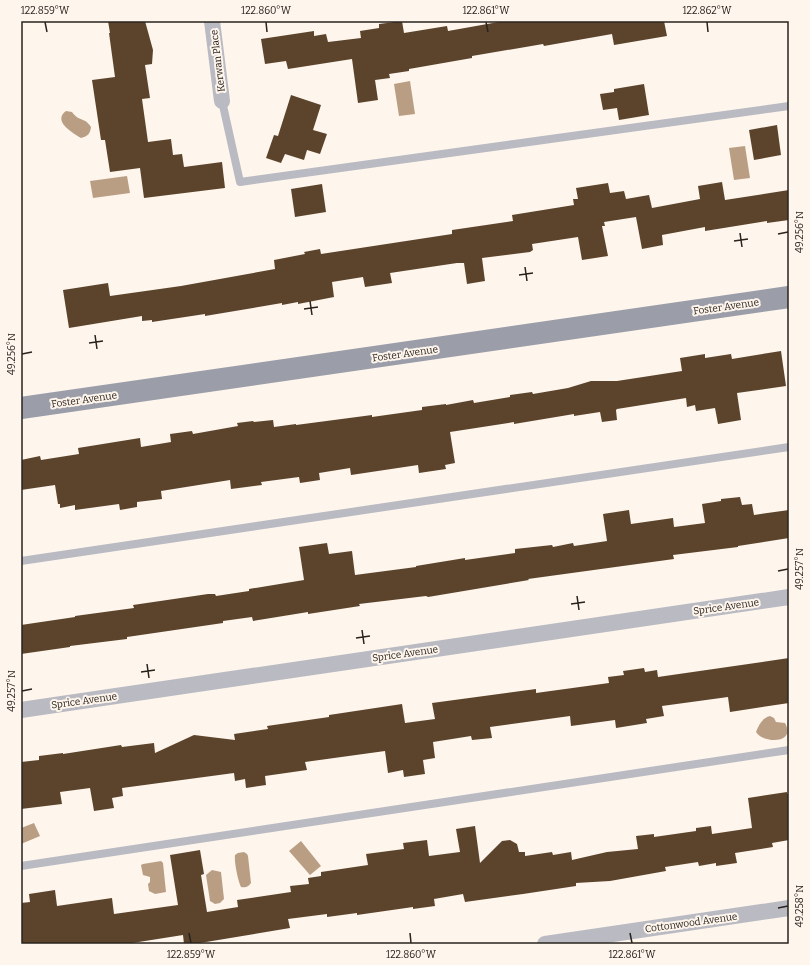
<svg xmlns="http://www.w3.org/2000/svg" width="810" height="965" font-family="Bitter,serif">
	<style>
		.water { fill: #ba9e84 }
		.building { fill: #5c442c }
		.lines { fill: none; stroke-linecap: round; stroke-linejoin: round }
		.lane { stroke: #b9bac2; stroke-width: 8 }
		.street { stroke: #b9bac2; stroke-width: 16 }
		.secondary { stroke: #9b9da9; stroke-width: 22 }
		.ticks { fill: none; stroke: #29231e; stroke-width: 1.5 }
		.labels { text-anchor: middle; stroke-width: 4; stroke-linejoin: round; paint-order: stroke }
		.street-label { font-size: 10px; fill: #29231e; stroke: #fef5ec }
		.neatline { fill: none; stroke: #29231e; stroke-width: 1.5 }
		.ticks-label { font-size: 10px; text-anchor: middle; fill: #29231e }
	</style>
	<rect width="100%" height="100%" fill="#fef5ec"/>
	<path class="water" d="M410,81L415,114L399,116L394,84Z
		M66,111L72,112C79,122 85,117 91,127C90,134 88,136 81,138C73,133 52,121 66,111Z
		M745,146L750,178L734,180L729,148Z
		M127,176L130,193L93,198L90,181Z
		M770,716L774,718L776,722L785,723C797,745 762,743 756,732C759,725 762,718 770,716Z
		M34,823L40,836L21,844V828Z
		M301,841L321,866L310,875L289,851Z
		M244,852L247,854L248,856L251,883C248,887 246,888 241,887C238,881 234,862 235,855L238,853Z
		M161,861L163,863L166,892L155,894L149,891L148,884L150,882V877L143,875L141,865L143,864Z
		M212,870L221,872L224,899L220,903L215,904L210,901L206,875Z"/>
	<path class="building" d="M108,21H145L153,50L152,64L145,65L150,98L142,99L148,142L171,139L173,155L182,154L184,167L222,162L225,188L144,198L140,168L110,172L105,140H101L92,80L115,77L109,33H110Z
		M402,21L404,33L447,26L448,31L504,21H664L667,36L614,45L612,34L544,46L543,44L472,56V58L409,69V71L389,74L390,78L375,80L378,100L358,103L352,59L288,69L286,61L265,64L261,39L314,31V36L326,34L328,42L361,38L360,31L379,28V24Z
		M644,84L649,115L619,120L617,108L603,110L600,94L614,92V89Z
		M291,95L321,105L313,130L327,134L320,154L307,150L304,160L285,154L281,163L266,158L274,135L278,136Z
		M777,125L781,155L754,160L749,130Z
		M722,182L725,200L789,190V220L767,223V221L705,231V227L662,235L663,245L642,249L636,217L604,222L605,226H602L608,256L582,260L578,237L532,244L533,250L530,252L482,258L485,281L467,284L464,263H457L390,273L392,283L365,287L363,277L332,282L334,297L298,304V302L282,305V303L205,316V314L152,322V320L142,321V316L69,328L63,290L108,283L110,296L181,286L275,269L274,260L305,254L304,252L320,249L321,254L452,234V230L513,221L512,215L574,205L573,199H578L576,188L608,183L610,193L624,191L626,199L649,195L652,208L700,199L698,186Z
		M322,184L326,212L295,217L291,189Z
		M781,351L786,386L737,393L741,420L718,424L715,408L696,411L695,405L687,407L686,398L617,409L616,410L617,420L602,422L600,412L574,416V414L514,424V422L450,432L455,463L445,465L446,469L419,473L418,465L351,475L350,468L319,473L320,480L300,483L299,477L261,482L262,485L231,489L230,480L161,491L162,499L137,502V507L120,510L119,504L75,510V505L60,508V504H58L55,485L21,490V460L40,456L41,460L79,454L78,448L140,438L141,447L171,442L170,434L192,431L193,434L238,426L237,423L253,421L254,422L273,420L274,427L296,424V425L372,415V417L422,410V407L446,404V405L473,400L474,403L510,397V395L532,392L533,394L568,388L591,381H617L682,371L680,358L705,354V358L731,354L732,359Z
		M740,497L742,505L752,504L754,515L789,510V538L738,546V547L673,555L674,559L528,579L529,580L428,597L426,596L359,604L360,606L308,614V612L253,621L252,617L223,621V623L127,637V639L70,646V647L21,654V625L75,617V616L134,608L133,605L208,594H215L216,596L249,591V589L304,580L299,547L327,543L329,554L352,551L355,575L416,567V566L465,558V560L515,553V549L552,545L553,547L573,543L574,546L607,541L603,514L629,510L631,524L673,518L674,527L705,523L702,504L721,501V499Z
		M789,658V703L730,712L728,697L662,706L664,716L646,719L647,723L616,728L615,720L571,726L570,716L490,727L492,738L472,740L471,736L433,742L435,758L423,760L425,774L404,777L403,770L388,773L385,751L305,762L307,770L265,776L266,785L246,788L245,779L235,781L234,773L122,788L123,796L112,798L114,808L94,811L90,788L60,792L62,804L21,809V762L39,760V756L63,753V754L121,745L122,747L154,743L155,753L194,735L235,740L234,734L268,729L267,726L329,717V715L402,704L405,723L435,719L432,703L536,689V693L609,683L608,677L624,675L623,671L644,668L645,672L657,670L658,677Z
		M787,792V794L789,793V840L772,843L773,847L735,853L737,863L716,866V863L699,866L698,862L665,867L666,871L610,881L576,883V886L523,894L465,902L463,894L434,899L435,906L413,909V907L357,915V913L327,917V914L288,919L290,928L194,944H184L183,935L126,944H21V903L30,902L29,894L55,890L57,906L112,898L114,914L178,905L170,855L200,850L204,874L201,875L207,912L238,907L237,900L291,892L290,886L309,884L308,878L321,876V872L368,865L366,854L404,849L403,843L427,840L429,856L460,852L456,829L475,826L480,863L502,841L510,840L517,844L519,852H525V856L552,852L553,855L571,852L572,860L607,852L638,849L636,836L654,834V837L696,831V828L711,826L712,834L752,828L748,798Z"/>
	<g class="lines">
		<path class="lane" d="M222,101L240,182L789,106
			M21,561L789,447
			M21,866L789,750"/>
		<path class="street" d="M212,21L222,101
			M21,710L789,597
			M545,944L789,908"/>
		<path class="secondary" d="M21,408L789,297"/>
	</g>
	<path class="ticks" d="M45,22L47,32M266,22L267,32M486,22L488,32M707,22L708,32M740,233L742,247M778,234L788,232M734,241L748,239M525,267L527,281M519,275L533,273M310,301L312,315M304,309L318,307M95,335L97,349M89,343L103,341M22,354L32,352M778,571L788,569M577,596L579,610M571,604L585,602M362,630L364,644M356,638L370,636M147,664L149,678M141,672L155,670M22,691L32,689M778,908L788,906M189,933L191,943M410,933L411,943M630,933L632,943"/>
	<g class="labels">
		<g class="street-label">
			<text transform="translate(217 61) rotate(-97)" y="4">Kerwan Place</text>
			<text transform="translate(726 306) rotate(-8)" y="4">Foster Avenue</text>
			<text transform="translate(405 353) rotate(-8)" y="4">Foster Avenue</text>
			<text transform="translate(84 399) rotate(-8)" y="4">Foster Avenue</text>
			<text transform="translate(726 606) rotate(-8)" y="4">Sprice Avenue</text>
			<text transform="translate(405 653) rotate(-8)" y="4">Sprice Avenue</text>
			<text transform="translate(84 700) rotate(-8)" y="4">Sprice Avenue</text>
			<text transform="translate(691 922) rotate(-8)" y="4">Cottonwood Avenue</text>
		</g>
	</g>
	<rect width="810" height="965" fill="none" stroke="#fef5ec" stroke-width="44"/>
	<rect x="22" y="22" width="766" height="921" class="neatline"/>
	<g class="ticks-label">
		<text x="45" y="14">122.859°W</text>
		<text x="266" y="14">122.860°W</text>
		<text x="486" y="14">122.861°W</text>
		<text x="707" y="14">122.862°W</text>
		<text transform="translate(799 232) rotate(-90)" y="4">49.256°N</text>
		<text transform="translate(11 354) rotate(-90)" y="4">49.256°N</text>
		<text transform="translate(799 569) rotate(-90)" y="4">49.257°N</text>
		<text transform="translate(11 691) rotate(-90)" y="4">49.257°N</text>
		<text transform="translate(799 906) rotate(-90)" y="4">49.258°N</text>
		<text x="191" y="958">122.859°W</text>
		<text x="411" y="958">122.860°W</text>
		<text x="632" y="958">122.861°W</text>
	</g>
</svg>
